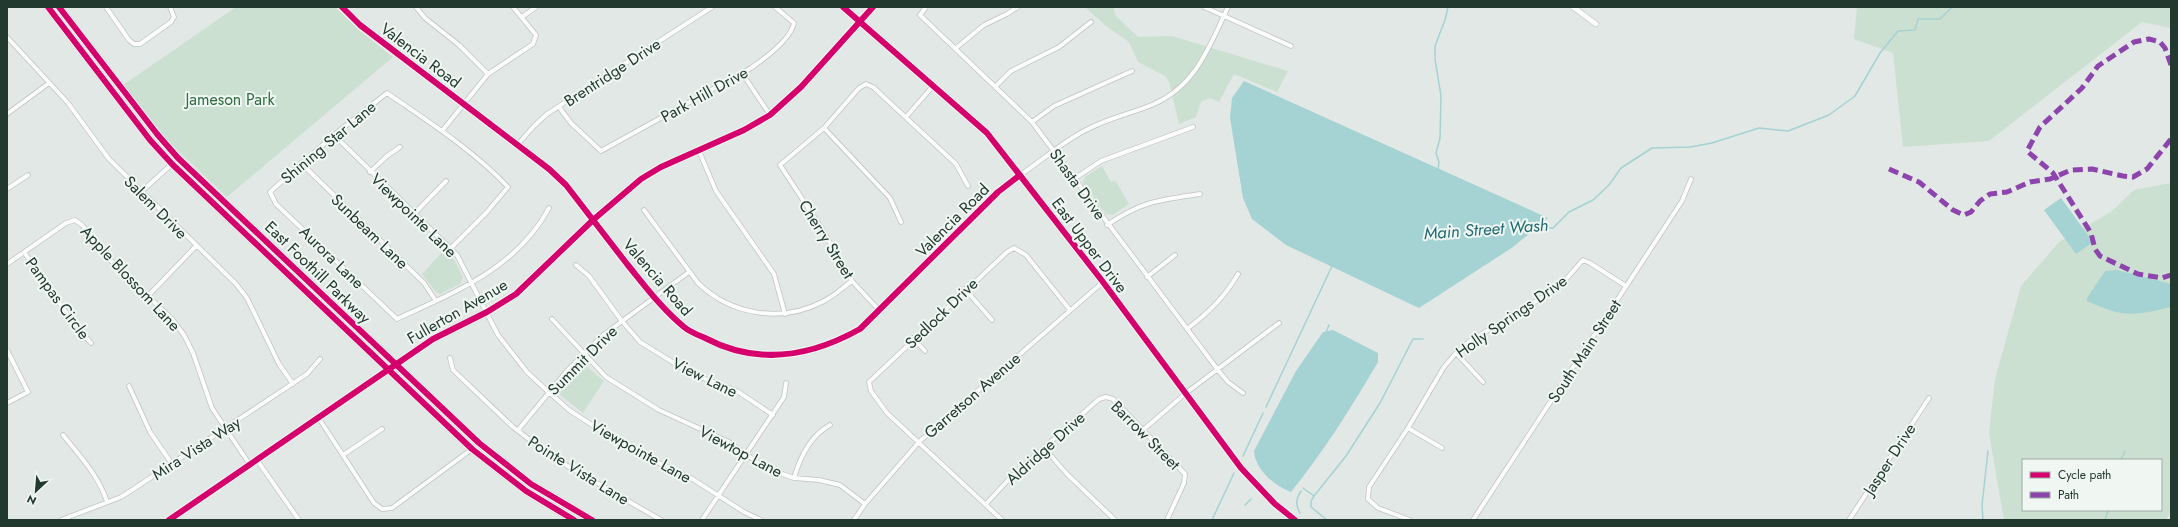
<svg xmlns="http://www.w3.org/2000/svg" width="2178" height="527" font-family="Jost,sans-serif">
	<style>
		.green { fill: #cce0d1; fill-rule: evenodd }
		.water { fill: #a5d2d3 }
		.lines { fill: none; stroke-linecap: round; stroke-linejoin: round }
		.stream { stroke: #a5d2d3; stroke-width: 1.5 }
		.minor-casing { stroke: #bfc4c2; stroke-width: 5.5 }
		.tertiary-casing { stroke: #bfc4c2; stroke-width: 6 }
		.secondary-casing { stroke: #bfc5c2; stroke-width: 7 }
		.primary-casing { stroke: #bcc4c0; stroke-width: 8 }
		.minor { stroke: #fbfcfb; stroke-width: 4 }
		.tertiary { stroke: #fbfcfb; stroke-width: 5 }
		.secondary { stroke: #fbfcfb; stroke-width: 5.5 }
		.primary { stroke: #ced4d1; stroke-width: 6 }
		.quiet { stroke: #8e44ad; stroke-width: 5; stroke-dasharray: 10 5; stroke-linecap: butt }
		.cycleway-casing { stroke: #f0f7f3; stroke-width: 8 }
		.cycleway { stroke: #d6006c; stroke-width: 6 }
		.labels { text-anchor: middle; stroke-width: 4; stroke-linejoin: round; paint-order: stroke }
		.street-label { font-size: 16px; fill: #223930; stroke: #f0f7f3 }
		.park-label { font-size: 16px; fill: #2f6d41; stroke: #f0f7f3 }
		.water-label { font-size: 17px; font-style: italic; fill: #216a70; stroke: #f0f7f3 }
	</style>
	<rect width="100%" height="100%" fill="#e2e8e5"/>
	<path class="green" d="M236,7H335L360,31L393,57L227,197L171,144L123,85Z
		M1085,7H1113L1116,16L1138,37L1172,36L1288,71L1277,92L1234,74L1219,102L1210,98L1201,102L1196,117L1179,124L1169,82L1165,76L1138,62L1129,42L1106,26Z
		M1857,7H2171V28L2142,22L1989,141L1903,147L1893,53L1854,39Z
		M1102,166L1111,182L1116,181L1129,204L1113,215L1106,214L1083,183L1085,177Z
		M2171,183V511L2166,520H2004L1989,433L1995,379L2021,286L2059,242L2111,212L2134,190ZM2023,460H2161V510H2023Z
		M445,249L453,258L463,277L460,284L440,294L436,292L422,274Z
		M585,365L604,381L583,413L559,394V391L580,366Z"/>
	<path class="water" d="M1244,81L1548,218L1513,247L1419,308L1286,245L1252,219L1243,198L1230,118L1232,98Z
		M2061,198L2093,242L2076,254L2044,210Z
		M2117,270L2171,284V307C2133,316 2124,318 2087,301V298L2105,271Z
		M1333,330L1378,353V362C1351,408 1324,451 1291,492C1274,486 1255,469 1254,451L1296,371L1323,332Z"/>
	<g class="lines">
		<path class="stream" d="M1438,169L1439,162L1436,153L1440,138L1441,96L1435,59V46L1445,20L1448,7
			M1535,227L1553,228L1569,212L1593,200L1609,185L1621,168L1652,148L1690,147L1712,143L1759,128L1788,131L1829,115L1855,96L1880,53L1898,31L1915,30L1918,19H1940L1952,7
			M1326,332L1329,325
			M1266,407L1332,266
			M1243,456L1263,413
			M2121,460L2125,451
			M1303,488L1314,496L1311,501V507L1327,520
			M1314,496L1346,456L1380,403L1413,339H1423
			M1245,505L1251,499
			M1300,513C1295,504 1296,499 1301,491
			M1212,520L1234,473
			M1983,520L1982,505L1988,451
			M2105,520L2108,510"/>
		<g class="minor-casing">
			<path id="minor" d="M106,7L129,40L134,44H140L171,22L174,17L170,7
				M416,7L425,18L459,45L488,74
				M926,7L920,15L1032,122L1218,370L1228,382L1243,393
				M1204,7L1291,46
				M522,17L536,7
				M7,37L68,103L109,159L236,284L247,298L279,364L293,384
				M956,48L984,25L1007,14L1018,7
				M742,73L770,115
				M996,86L1011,71L1059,47L1091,22
				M559,107L571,123L601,151L751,68C764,59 791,39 794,23L775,7
				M7,114L49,83
				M906,117L933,86
				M1032,122L1054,106L1132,71
				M824,128L890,198L901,222
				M442,131L488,74L533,44L536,35L513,7
				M334,135L457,255L498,335L527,372L542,386L569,410L603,432L648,458L691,478L744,512L761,520
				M518,144L534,126L547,114L712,7
				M699,151L716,191L774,274L785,314
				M301,163L424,283L436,301
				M370,172L387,156L400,147
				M1020,175C1043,160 1063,141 1088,129C1109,118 1133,113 1154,104C1196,86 1210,45 1228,7
				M1074,179L1101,161L1193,127
				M7,189L28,175
				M141,192L172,164
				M644,210L698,283C731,315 781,323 822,302C833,297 842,288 852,281
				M414,214L446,181
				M1107,225C1142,201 1159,200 1200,194
				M451,248L487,212L508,187C473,150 429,122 387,93L334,135L270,192L276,204L397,319C455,292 517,268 549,208
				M24,252L72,321L91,343
				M7,264L66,223L75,220L82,225L106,256L172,319L184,335L193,353L212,408L250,465
				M576,265L589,276L621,320L640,342L692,374L737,391L773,415
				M1147,277L1175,255
				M965,289L992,320
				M148,296L196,246
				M879,310L852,281L822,229L780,165L824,128L859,88L866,84L873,87L956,164L968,186
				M552,319L606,377L659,410L729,442L765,468L794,478L819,480L840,485L865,504
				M1187,329C1208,313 1225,297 1238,274
				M913,338L925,351
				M7,350L28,392L7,403
				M1456,353L1483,382
				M450,358L453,370L513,427L552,457L661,520
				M129,386L150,432L172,464
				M318,417L374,503L382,509L392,508L472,449
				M1408,428L1442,448
				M518,430L566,372L602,336L689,272
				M1143,430L1186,393L1279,323
				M63,435C80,456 99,476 107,502
				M1045,449L1067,474L1115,520
				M343,455L382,429
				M257,460L299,520
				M794,478C800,457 810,436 830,425
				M986,504L1010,478L1099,399L1106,397L1113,399L1185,474L1184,483L1167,520
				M61,520L121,497L135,488L307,374L320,359
				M702,520L784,397L786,383
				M854,520L865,504L919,442L1103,282
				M1002,520L887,413L871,391L869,382L1007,252L1014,248L1026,255L1070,310
				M1410,520L1378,508L1368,499L1369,487L1408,428L1444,367L1456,353L1470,341L1553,291L1561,285L1583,260L1590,263L1626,286
				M1473,520L1682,201L1691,179
				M1849,520L1929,398"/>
		</g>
		<g class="tertiary-casing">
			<path id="tertiary" d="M342,7L360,25L549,169L566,185C586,211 607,238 627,264C645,286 662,309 684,327C690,332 698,335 705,338C758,366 810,357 860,329L998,192L1020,175
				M1573,7L1596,24
				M860,22L873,7"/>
		</g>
		<g class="secondary-casing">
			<path id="secondary" d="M843,7L987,133L1103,282L1241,468L1275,504L1295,520
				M169,520L433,339L487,312L516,294L593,220L641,179L661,167L744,130L770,115L801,87L860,22"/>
		</g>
		<g class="primary-casing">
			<path id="primary" d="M48,7L150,140L172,164L472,449L526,491L574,520
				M59,7L157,134L178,158L479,443L531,484L592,520"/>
		</g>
		<use href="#minor" class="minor"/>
		<use href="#tertiary" class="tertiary"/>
		<use href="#secondary" class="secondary"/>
		<use href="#primary" class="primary"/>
		<path class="quiet" d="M2171,65L2165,48L2160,42L2149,39L2134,42L2098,66L2082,88L2040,127L2027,151L2053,173L2091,233L2095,249L2100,256L2138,274L2162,278L2171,275
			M1889,169L1919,182L1953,210L1964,215L1971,212L1980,201L1990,194L2007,192L2030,182L2050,179L2071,170L2092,169L2123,176L2133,177L2147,169L2171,139"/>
		<g class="cycleway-casing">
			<path id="cycleway" d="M48,7L150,140L172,164L472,449L526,491L574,520
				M59,7L157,134L178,158L479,443L531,484L592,520
				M342,7L360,25L549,169L566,185C586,211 607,238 627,264C645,286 662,309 684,327C690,332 698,335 705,338C758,366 810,357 860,329L998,192L1020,175
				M843,7L987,133L1103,282L1241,468L1275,504L1295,520
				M169,520L433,339L487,312L516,294L593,220L641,179L661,167L744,130L770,115L801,87L873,7"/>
		</g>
		<use href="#cycleway" class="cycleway"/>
	</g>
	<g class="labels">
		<g class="street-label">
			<text transform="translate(421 55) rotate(37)" y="6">Valencia Road</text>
			<text transform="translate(612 72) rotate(-33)" y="6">Brentridge Drive</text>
			<text transform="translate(704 94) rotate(-29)" y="6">Park Hill Drive</text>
			<text transform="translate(328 142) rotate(-40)" y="6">Shining Star Lane</text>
			<text transform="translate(1078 184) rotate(54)" y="6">Shasta Drive</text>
			<text transform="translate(156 207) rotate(45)" y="6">Salem Drive</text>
			<text transform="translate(414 215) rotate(44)" y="6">Viewpointe Lane</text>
			<text transform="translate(952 220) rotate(-45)" y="6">Valencia Road</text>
			<text transform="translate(370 231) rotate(44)" y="6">Sunbeam Lane</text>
			<text transform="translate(827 239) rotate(58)" y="6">Cherry Street</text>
			<text transform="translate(1090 245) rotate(53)" y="6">East Upper Drive</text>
			<text transform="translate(332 257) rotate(44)" y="6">Aurora Lane</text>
			<text transform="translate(318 272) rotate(44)" y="6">East Foothill Parkway</text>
			<text transform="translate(658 277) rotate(49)" y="6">Valencia Road</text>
			<text transform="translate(131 278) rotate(47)" y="6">Apple Blossom Lane</text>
			<text transform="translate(58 298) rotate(54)" y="6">Pampas Circle</text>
			<text transform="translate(457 311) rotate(-30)" y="6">Fullerton Avenue</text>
			<text transform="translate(941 313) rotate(-44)" y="6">Sedlock Drive</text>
			<text transform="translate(1511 316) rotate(-35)" y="6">Holly Springs Drive</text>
			<text transform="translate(1584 351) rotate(-57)" y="6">South Main Street</text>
			<text transform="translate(582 360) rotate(-45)" y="6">Summit Drive</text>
			<text transform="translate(705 377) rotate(26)" y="6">View Lane</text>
			<text transform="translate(972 395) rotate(-41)" y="6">Garretson Avenue</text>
			<text transform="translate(1146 435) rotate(45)" y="6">Barrow Street</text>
			<text transform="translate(196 448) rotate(-33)" y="6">Mira Vista Way</text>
			<text transform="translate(1045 448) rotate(-42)" y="6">Aldridge Drive</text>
			<text transform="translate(641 451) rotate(29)" y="6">Viewpointe Lane</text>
			<text transform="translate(741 451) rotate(28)" y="6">Viewtop Lane</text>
			<text transform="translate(1889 459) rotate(-57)" y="6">Jasper Drive</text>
			<text transform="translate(579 470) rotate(32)" y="6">Pointe Vista Lane</text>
		</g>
		<g class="park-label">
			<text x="230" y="105">Jameson Park</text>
		</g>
		<g class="water-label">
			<text transform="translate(1486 229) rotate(-4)" y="6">Main Street Wash</text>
		</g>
	</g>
	<rect width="2178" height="527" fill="none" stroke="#223930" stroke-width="16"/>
	<rect x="2022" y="459" width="140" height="52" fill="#f0f7f3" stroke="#9eaba5"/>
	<rect x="2030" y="472" width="20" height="6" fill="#d6006c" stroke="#9eaba5"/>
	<text x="2058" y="479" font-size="12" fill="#223930">Cycle path</text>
	<rect x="2030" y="492" width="20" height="6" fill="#8e44ad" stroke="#9eaba5"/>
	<text x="2058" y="499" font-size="12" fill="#223930">Path</text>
	<g transform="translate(36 491) rotate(206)" stroke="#f0f7f3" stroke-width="3" paint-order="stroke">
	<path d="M0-3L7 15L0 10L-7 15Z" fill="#223930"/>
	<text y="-6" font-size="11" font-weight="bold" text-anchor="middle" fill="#223930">N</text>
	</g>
</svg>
